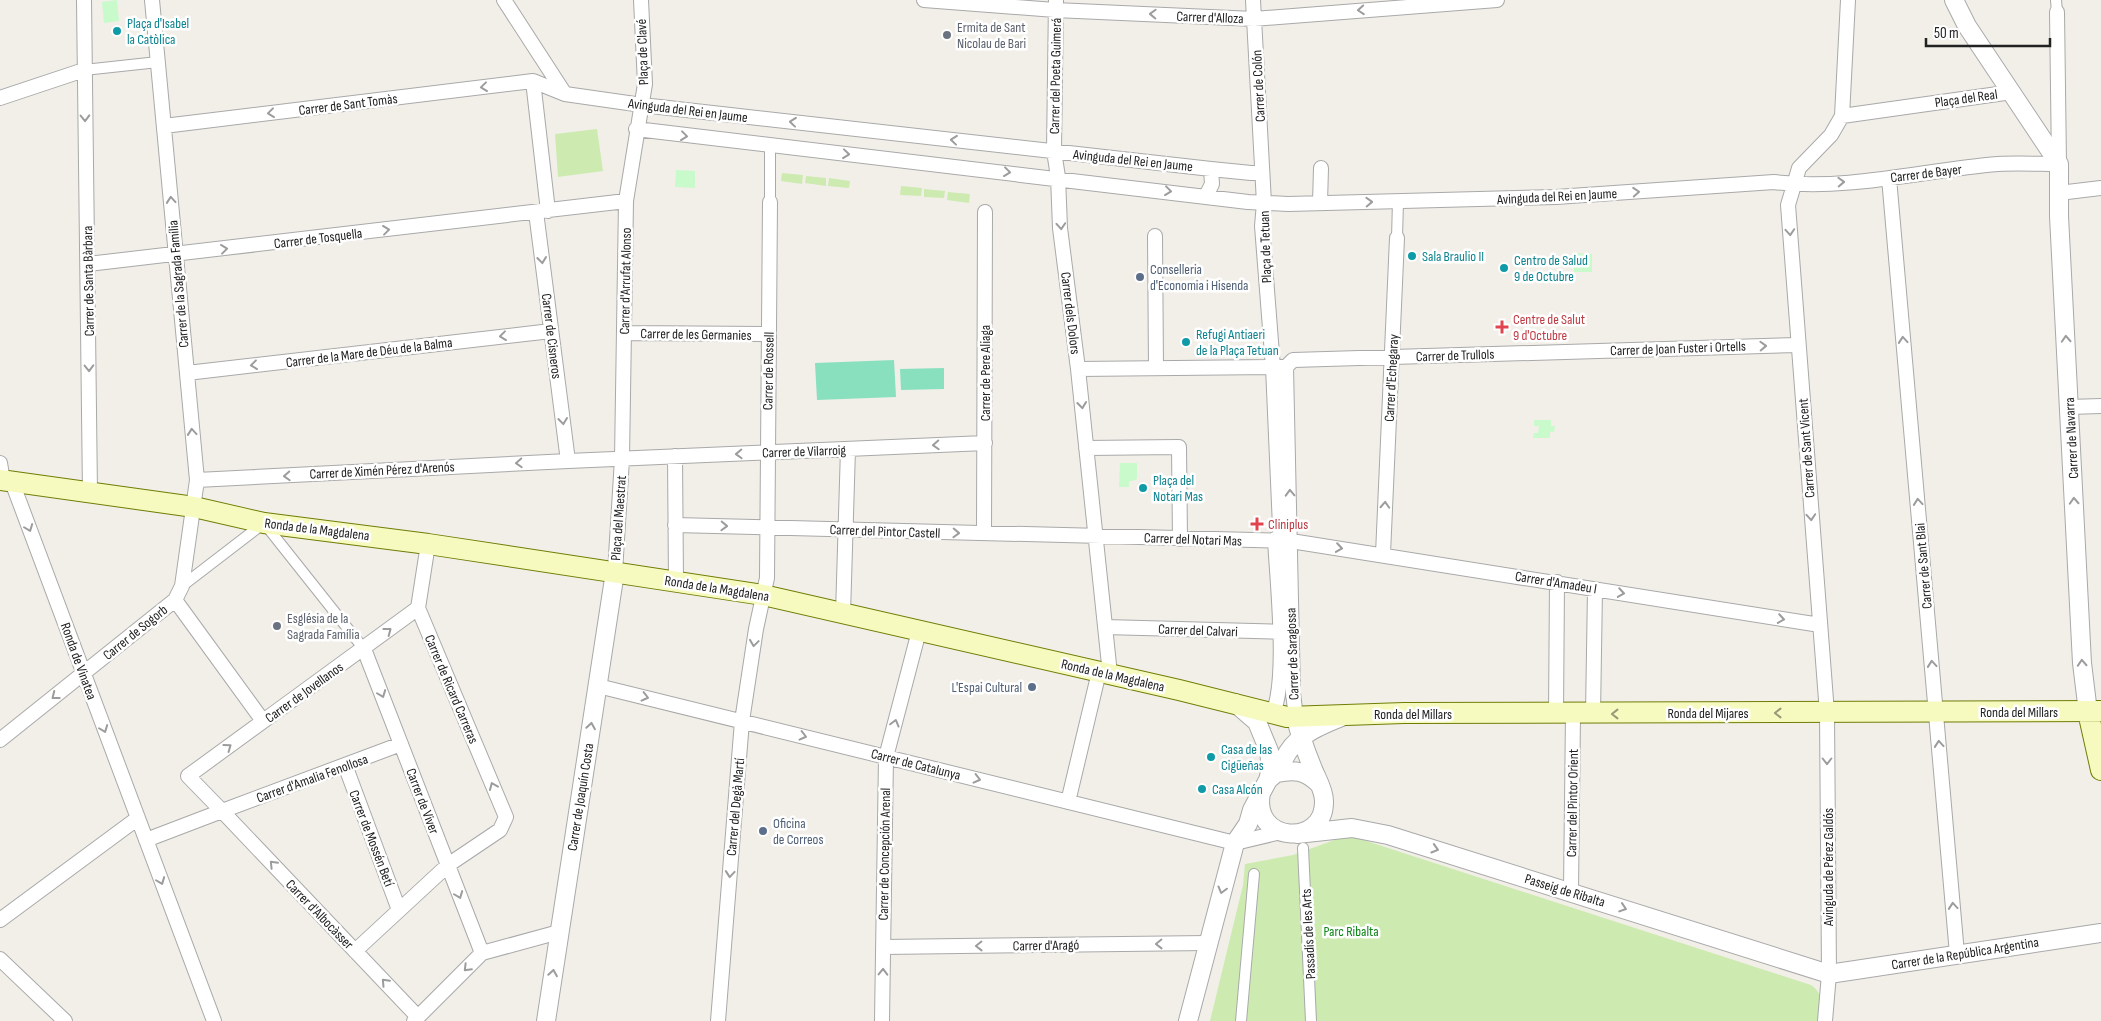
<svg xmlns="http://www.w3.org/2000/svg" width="2101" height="1021" font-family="'Sofia Sans Condensed',sans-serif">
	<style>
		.grass { fill: #cdebb0 }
		.park { fill: #c8facc }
		.pitch { fill: #88e0be }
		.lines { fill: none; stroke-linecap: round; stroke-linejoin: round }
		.pedestrian-casing { stroke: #a9a9a9; stroke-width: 12 }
		.minor-casing { stroke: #a9a9a9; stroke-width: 16 }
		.tertiary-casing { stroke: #a9a9a9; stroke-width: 20 }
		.secondary-casing { stroke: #707d05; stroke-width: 22 }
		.pedestrian { stroke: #fff; stroke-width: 10 }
		.minor { stroke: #fff; stroke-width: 14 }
		.tertiary { stroke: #fff; stroke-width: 18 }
		.secondary { stroke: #f7fabf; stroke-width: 20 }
		.oneway { stroke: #9c9c9c }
		.oneway2 { stroke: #979978 }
		.culture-dot { fill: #0f9aa8; stroke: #fff; stroke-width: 2 }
		.worship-dot { fill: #6b7280; stroke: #fff; stroke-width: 2 }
		.service-dot { fill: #5c6f8a; stroke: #fff; stroke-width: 2 }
		.health-dot { fill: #e0444e; stroke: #fff; stroke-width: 2 }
		.labels { text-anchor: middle; stroke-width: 5; stroke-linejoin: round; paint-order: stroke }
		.street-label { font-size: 14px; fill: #222; stroke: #fff }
		.culture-label { font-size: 14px; fill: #0d838f; stroke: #fff; text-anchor: start }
		.worship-label { font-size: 14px; fill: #5b616d; stroke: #fff; text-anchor: start }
		.service-label { font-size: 14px; fill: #4e5e75; stroke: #fff; text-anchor: start }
		.health-label { font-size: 14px; fill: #be3a42; stroke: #fff; text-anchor: start }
		.park-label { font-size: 14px; fill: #0c8416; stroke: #fff }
	</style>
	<rect width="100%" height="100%" fill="#f2efe9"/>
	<path class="grass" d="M597,129L603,171L558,177L555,134Z
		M782,173L803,175L802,184L781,181Z
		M806,176L826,178V186L805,183Z
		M829,178L850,181L849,188L828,186Z
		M901,186L922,188L921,196L900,195Z
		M924,189L945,191L944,198L924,197Z
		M948,192L970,194L969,203L947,200Z
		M1348,835L1811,985C1824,994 1822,1006 1821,1021H1210L1243,885L1245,864L1293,855Z"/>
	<path class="park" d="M117,0L119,21L104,23L102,2Z
		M676,170L695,171V188L675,187Z
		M1574,253L1592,254V272H1574Z
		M1534,420H1551V426H1555L1554,432H1550V438H1533L1534,433H1538L1539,426H1534Z
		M1120,463H1137V479L1129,482V487H1119Z"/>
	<path class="pitch" d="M894,360L896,397L817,400L815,363Z
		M944,368V389L901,390L900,369Z"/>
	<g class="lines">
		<g class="pedestrian-casing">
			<path id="pedestrian" d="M2056,0L2057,12
				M84,70L158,62
				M770,202V146
				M1397,238L1398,201
				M182,586L264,523L364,649
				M1303,848L1311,1021
				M1241,1021L1254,874"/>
		</g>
		<g class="minor-casing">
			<path id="minor" d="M84,0L90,493
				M504,0L565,94
				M924,0L1055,10L1254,19L1497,0
				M1056,0L1054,151L1058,177L1060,228L1078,369L1110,674
				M1253,0L1264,203L1262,226L1273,367L1281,550
				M533,81L548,211
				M0,98L84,70
				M1842,116L2012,92
				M164,126L533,81L565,94L642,105L1211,169L1251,173L1262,172
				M636,129L1248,202L1288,204L1556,197L1774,182C1849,191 1924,170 1998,164C2018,163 2039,164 2059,164L2057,12
				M1889,178L1957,954
				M2059,193L2101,188
				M1206,196L1212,184L1211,169
				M1320,203L1321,168
				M536,212L568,461
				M1155,236L1156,368
				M88,264L626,201
				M624,333L768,334
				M1078,369L1282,367
				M187,373L551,331
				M2069,407L2101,406
				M1086,448L1179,447L1180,539
				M675,456L676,582
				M0,463L3,481
				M197,480L568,461L985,443
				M12,482L214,1021
				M675,525L1291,541L1820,625
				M984,533L985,212
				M1383,554L1397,238
				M615,572L622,459L626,201L645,84L641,0
				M175,600L263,721
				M843,614L848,449
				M1105,627L1287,632
				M364,649L482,953
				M598,686L1235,843L1281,832
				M1273,713C1288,678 1277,581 1275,539
				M1556,714L1557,582
				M1593,714L1595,589
				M1296,718L1293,693L1286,367L1293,360L1798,345
				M0,740L175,600L182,586L197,480L152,0
				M401,744L222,811L418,1017
				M345,765L399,910
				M1068,802L1099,672
				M146,840L222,811L188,776L418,608
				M1571,891L1573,714
				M0,920L138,818
				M883,947L1208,943
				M355,951L448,865L500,830L506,817L418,608L428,544
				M0,959L65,1021
				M414,1021L482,953L559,932
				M718,1021L742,721L756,629L767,578L770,202
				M882,1021L886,757L919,631
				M1825,1021L1829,974L1827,713L1788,205L1799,168L1831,135L1842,116L1848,0"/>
		</g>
		<g class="tertiary-casing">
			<path id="tertiary" d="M1954,0L1967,26L2059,164V216L2082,663L2088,712
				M1277,773C1295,769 1306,771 1319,784
				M1268,780C1279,772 1281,763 1288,752C1300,733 1324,724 1344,716
				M1261,793C1251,843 1325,848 1324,801C1324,790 1317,779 1313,769C1306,752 1300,736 1296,718
				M1297,834L1352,828L1388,835L1829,974L2101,933
				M546,1021L615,572
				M1188,1021L1235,843L1248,824L1252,810L1268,780L1271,769L1269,751L1257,722L1235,703"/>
		</g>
		<g class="secondary-casing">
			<path id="secondary" d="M0,480L194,507L264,523L428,544L763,595L1179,690L1287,717L1404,713L2101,711
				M2088,712L2101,770"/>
		</g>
		<use href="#pedestrian" class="pedestrian"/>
		<use href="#minor" class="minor"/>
		<use href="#tertiary" class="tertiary"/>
		<use href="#secondary" class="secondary"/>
	</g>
	<defs><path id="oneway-chevron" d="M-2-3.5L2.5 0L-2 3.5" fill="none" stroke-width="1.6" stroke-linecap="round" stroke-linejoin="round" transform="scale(1.25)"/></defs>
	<g class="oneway">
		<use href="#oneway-chevron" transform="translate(1361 10) rotate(176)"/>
		<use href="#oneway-chevron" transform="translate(1153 14) rotate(-178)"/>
		<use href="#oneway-chevron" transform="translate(484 87) rotate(173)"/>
		<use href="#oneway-chevron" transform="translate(271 113) rotate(173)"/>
		<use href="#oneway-chevron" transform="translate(85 118) rotate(89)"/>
		<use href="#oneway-chevron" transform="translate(793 122) rotate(-174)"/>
		<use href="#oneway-chevron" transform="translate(684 136) rotate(7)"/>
		<use href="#oneway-chevron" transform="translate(954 140) rotate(-174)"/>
		<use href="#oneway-chevron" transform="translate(846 154) rotate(6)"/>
		<use href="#oneway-chevron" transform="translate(1007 172) rotate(7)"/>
		<use href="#oneway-chevron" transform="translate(1841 182) rotate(-2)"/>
		<use href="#oneway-chevron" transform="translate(1168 191) rotate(7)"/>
		<use href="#oneway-chevron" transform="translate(1636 192) rotate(-4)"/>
		<use href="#oneway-chevron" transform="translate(171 200) rotate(-95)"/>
		<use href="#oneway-chevron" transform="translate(1369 202) rotate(-2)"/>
		<use href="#oneway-chevron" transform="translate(1061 226) rotate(86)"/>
		<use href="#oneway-chevron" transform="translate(386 230) rotate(-7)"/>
		<use href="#oneway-chevron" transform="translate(1790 232) rotate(86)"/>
		<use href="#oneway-chevron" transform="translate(224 249) rotate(-7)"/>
		<use href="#oneway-chevron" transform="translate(542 260) rotate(83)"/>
		<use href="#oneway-chevron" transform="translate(503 336) rotate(173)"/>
		<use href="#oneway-chevron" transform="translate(2066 339) rotate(-93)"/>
		<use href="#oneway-chevron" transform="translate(1903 340) rotate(-95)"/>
		<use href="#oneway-chevron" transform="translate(1763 346) rotate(-2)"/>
		<use href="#oneway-chevron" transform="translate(254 365) rotate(173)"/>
		<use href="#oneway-chevron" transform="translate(89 368) rotate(89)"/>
		<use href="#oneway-chevron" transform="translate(1082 405) rotate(84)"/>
		<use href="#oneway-chevron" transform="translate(563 421) rotate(83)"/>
		<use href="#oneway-chevron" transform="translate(192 432) rotate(-95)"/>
		<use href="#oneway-chevron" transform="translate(936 445) rotate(177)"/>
		<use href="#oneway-chevron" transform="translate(739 454) rotate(178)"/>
		<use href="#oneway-chevron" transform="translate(519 463) rotate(177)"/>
		<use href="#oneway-chevron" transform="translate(287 476) rotate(177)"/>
		<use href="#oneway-chevron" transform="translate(1290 493) rotate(-92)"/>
		<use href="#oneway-chevron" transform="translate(2074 501) rotate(-93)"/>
		<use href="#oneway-chevron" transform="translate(1918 502) rotate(-95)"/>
		<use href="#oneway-chevron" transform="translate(1385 505) rotate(-87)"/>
		<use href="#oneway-chevron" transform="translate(1811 517) rotate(86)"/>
		<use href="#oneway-chevron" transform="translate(724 526) rotate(2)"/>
		<use href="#oneway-chevron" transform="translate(29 528) rotate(69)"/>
		<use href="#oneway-chevron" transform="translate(956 533) rotate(2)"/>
		<use href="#oneway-chevron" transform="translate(1339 548) rotate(8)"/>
		<use href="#oneway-chevron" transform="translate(1621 593) rotate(9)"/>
		<use href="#oneway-chevron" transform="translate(1781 619) rotate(9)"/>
		<use href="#oneway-chevron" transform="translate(388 631) rotate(-37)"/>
		<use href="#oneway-chevron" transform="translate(754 643) rotate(98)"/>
		<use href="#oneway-chevron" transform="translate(2082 663) rotate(-93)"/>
		<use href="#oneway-chevron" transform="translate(1932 664) rotate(-95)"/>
		<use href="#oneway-chevron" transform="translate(382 694) rotate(69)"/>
		<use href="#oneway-chevron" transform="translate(55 696) rotate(142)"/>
		<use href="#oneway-chevron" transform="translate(645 697) rotate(14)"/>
		<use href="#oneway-chevron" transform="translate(895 723) rotate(-75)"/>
		<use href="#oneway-chevron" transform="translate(591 726) rotate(-81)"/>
		<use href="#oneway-chevron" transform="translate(104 729) rotate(69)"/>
		<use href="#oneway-chevron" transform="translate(803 736) rotate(14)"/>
		<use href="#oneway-chevron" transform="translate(1939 744) rotate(-95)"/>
		<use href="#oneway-chevron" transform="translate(228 747) rotate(-36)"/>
		<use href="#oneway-chevron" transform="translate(1827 761) rotate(90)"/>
		<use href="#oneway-chevron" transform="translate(977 779) rotate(14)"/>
		<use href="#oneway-chevron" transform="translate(493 786) rotate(-113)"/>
		<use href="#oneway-chevron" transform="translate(1435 849) rotate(17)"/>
		<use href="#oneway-chevron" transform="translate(273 864) rotate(-134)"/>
		<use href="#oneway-chevron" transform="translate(730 874) rotate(95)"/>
		<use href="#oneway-chevron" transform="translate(161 881) rotate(69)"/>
		<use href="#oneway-chevron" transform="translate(1222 890) rotate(105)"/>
		<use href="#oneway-chevron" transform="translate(459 895) rotate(69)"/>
		<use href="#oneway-chevron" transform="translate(1953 906) rotate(-95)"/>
		<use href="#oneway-chevron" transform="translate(1623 908) rotate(18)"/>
		<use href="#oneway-chevron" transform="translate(1159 944) rotate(179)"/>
		<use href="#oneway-chevron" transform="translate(979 946) rotate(179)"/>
		<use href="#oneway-chevron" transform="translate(467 968) rotate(135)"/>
		<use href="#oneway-chevron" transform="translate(883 972) rotate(-89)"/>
		<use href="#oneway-chevron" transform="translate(553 973) rotate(-81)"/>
		<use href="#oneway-chevron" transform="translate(385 982) rotate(-133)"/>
	</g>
	<g class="oneway2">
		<use href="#oneway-chevron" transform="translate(1778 713) rotate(180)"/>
		<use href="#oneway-chevron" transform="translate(1615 714) rotate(180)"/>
	</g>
	<g class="culture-dot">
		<circle cx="117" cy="31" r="5"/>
		<circle cx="1412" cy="256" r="5"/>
		<circle cx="1504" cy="268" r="5"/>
		<circle cx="1186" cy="342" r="5"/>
		<circle cx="1143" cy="488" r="5"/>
		<circle cx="1211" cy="757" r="5"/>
		<circle cx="1202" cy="789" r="5"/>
	</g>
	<g class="worship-dot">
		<circle cx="947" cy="35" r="5"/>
		<circle cx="277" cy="626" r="5"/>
	</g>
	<g class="service-dot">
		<circle cx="1140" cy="277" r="5"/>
		<circle cx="1032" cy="687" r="5"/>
		<circle cx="763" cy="831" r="5"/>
	</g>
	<g class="health-dot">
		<path d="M1499.5 319.5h5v5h5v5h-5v5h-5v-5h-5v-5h5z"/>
		<path d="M1254.5 516.5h5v5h5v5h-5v5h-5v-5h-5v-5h5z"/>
	</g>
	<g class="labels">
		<g class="street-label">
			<text transform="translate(1210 17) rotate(2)" y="5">Carrer d'Alloza</text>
			<text transform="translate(642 52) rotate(-92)" y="5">Plaça de Clavé</text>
			<text transform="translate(1055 76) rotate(-89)" y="5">Carrer del Poeta Guimerá</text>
			<text transform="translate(1258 86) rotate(-93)" y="5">Carrer de Colón</text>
			<text transform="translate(1966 98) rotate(-8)" y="5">Plaça del Real</text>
			<text transform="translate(348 104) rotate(-7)" y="5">Carrer de Sant Tomàs</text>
			<text transform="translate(688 110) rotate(7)" y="5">Avinguda del Rei en Jaume</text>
			<text transform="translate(1133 160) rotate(6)" y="5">Avinguda del Rei en Jaume</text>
			<text transform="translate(1926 173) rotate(-7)" y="5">Carrer de Bayer</text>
			<text transform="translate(1557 196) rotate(-3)" y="5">Avinguda del Rei en Jaume</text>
			<text transform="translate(318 238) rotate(-7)" y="5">Carrer de Tosquella</text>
			<text transform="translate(1265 247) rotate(-92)" y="5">Plaça de Tetuan</text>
			<text transform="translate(88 281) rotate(-91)" y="5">Carrer de Santa Bàrbara</text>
			<text transform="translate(625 281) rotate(-89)" y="5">Carrer d'Arrufat Alonso</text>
			<text transform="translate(178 284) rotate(-95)" y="5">Carrer de la Sagrada Família</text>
			<text transform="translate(1071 313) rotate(83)" y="5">Carrer dels Dolors</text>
			<text transform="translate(696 334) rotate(1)" y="5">Carrer de les Germanies</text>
			<text transform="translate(552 336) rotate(83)" y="5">Carrer de Cisneros</text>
			<text transform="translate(1678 348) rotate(-2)" y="5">Carrer de Joan Fuster i Ortells</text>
			<text transform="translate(369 352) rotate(-7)" y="5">Carrer de la Mare de Déu de la Balma</text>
			<text transform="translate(1455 355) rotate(-2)" y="5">Carrer de Trullols</text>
			<text transform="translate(768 371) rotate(-89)" y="5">Carrer de Rossell</text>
			<text transform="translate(985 373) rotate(-90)" y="5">Carrer de Pere Aliaga</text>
			<text transform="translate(1391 378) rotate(-87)" y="5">Carrer d'Echegaray</text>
			<text transform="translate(2071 438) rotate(-93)" y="5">Carrer de Navarra</text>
			<text transform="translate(1806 448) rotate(-94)" y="5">Carrer de Sant Vicent</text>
			<text transform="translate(804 451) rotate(-2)" y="5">Carrer de Vilarroig</text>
			<text transform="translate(382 470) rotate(-3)" y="5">Carrer de Ximén Pérez d'Arenós</text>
			<text transform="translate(618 518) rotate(-86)" y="5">Plaça del Maestrat</text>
			<text transform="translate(317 529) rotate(7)" y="5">Ronda de la Magdalena</text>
			<text transform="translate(885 531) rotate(2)" y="5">Carrer del Pintor Castell</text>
			<text transform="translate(1193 539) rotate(2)" y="5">Carrer del Notari Mas</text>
			<text transform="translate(1923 566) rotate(-95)" y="5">Carrer de Sant Blai</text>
			<text transform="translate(1556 582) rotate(9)" y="5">Carrer d'Amadeu I</text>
			<text transform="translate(717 588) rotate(9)" y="5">Ronda de la Magdalena</text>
			<text transform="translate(1198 630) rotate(2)" y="5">Carrer del Calvari</text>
			<text transform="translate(135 632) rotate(-39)" y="5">Carrer de Sogorb</text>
			<text transform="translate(1292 654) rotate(-92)" y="5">Carrer de Saragossa</text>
			<text transform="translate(79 661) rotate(70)" y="5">Ronda de Vinatea</text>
			<text transform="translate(1113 675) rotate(13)" y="5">Ronda de la Magdalena</text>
			<text transform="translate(452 689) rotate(67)" y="5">Carrer de Ricard Carreras</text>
			<text transform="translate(304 692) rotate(-36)" y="5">Carrer de Jovellanos</text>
			<text x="2019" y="717">Ronda del Millars</text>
			<text x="1708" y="718">Ronda del Mijares</text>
			<text x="1413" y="719">Ronda del Millars</text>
			<text transform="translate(916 764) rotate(14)" y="5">Carrer de Catalunya</text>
			<text transform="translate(312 778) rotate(-20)" y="5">Carrer d'Amalia Fenollosa</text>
			<text transform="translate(580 797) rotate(-81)" y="5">Carrer de Joaquín Costa</text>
			<text transform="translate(423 801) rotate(69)" y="5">Carrer de Viver</text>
			<text transform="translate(1572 803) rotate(-89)" y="5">Carrer del Pintor Orient</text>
			<text transform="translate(735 807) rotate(-85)" y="5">Carrer del Degà Martí</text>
			<text transform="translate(372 838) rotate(69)" y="5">Carrer de Mossén Betí</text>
			<text transform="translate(884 854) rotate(-89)" y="5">Carrer de Concepción Arenal</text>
			<text transform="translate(1828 867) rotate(-90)" y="5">Avinguda de Pérez Galdós</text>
			<text transform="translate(1565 890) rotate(17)" y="5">Passeig de Ribalta</text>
			<text transform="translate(320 914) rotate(46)" y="5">Carrer d'Albocàsser</text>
			<text transform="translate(1308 934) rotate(-93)" y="5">Passadís de les Arts</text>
			<text transform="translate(1046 945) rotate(-1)" y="5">Carrer d'Aragó</text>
			<text transform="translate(1965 953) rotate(-9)" y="5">Carrer de la República Argentina</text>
		</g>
		<g class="culture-label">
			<text x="127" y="28">Plaça d'Isabel<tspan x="127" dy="16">la Catòlica</tspan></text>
			<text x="1422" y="261">Sala Braulio II</text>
			<text x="1514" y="265">Centro de Salud<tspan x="1514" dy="16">9 de Octubre</tspan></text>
			<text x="1196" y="339">Refugi Antiaeri<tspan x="1196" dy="16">de la Plaça Tetuan</tspan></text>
			<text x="1153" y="485">Plaça del<tspan x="1153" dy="16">Notari Mas</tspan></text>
			<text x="1221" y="754">Casa de las<tspan x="1221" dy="16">Cigüeñas</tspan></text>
			<text x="1212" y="794">Casa Alcón</text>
		</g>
		<g class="worship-label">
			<text x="957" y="32">Ermita de Sant<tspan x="957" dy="16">Nicolau de Bari</tspan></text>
			<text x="287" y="623">Església de la<tspan x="287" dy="16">Sagrada Família</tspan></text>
		</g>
		<g class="service-label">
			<text x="1150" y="274">Conselleria<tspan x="1150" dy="16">d'Economia i Hisenda</tspan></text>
			<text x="1022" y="692" text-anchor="end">L'Espai Cultural</text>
			<text x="773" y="828">Oficina<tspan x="773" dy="16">de Correos</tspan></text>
		</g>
		<g class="health-label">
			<text x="1513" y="324">Centre de Salut<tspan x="1513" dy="16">9 d'Octubre</tspan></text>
			<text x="1268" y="529">Cliniplus</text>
		</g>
		<g class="park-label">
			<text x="1351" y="936">Parc Ribalta</text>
		</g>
	</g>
	<path d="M1926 38v8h124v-8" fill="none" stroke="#222222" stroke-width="2.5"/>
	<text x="1934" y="38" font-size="15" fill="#222222" stroke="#ffffff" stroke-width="4" paint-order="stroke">50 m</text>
</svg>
